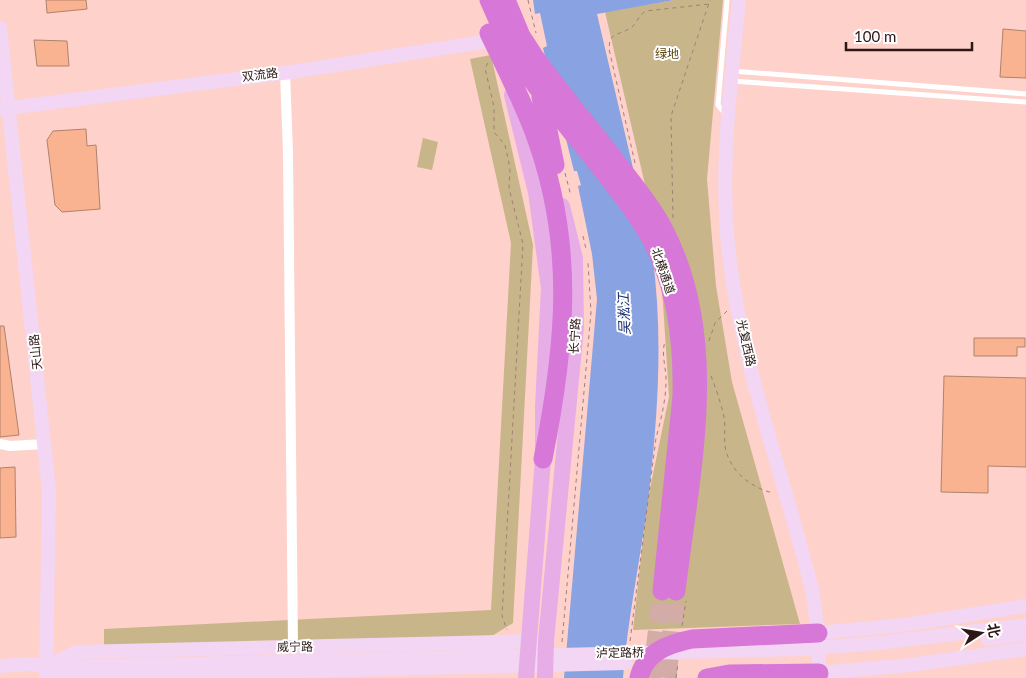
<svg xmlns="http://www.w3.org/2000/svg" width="1026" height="678" font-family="Lato,'Noto Sans SC',sans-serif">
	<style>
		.green { fill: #c8b589 }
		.water { fill: #89a2e1 }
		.building { fill: #fab391; stroke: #af826c }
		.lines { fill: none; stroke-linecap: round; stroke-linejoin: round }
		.highway-tunnel { stroke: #d4aca7; stroke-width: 19; stroke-dasharray: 19 9; stroke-linecap: butt }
		.path { stroke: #a07f7a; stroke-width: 1; stroke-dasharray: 4 4; stroke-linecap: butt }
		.lane { stroke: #fff; stroke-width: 5 }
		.street { stroke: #fff; stroke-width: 10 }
		.secondary { stroke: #f3d6f3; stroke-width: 14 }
		.primary { stroke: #e7ade7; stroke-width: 16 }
		.highway { stroke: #d777d7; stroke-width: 19 }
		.labels { text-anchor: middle; stroke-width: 4; stroke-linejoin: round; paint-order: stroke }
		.park-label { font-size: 12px; fill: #5a450d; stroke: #fefefe }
		.street-label { font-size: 12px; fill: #2c1816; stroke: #fefefe }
		.water-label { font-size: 14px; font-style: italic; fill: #1a2f76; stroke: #fefefe }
	</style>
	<rect width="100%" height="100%" fill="#fed1cb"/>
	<path class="green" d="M674,0H723L707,179L716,286L732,382L800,624L633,630L647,503L669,397L663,303L656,232L605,12Z
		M491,55L533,245L513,623L492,636L104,647V629L491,610L511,243L470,59Z
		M423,138L438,142L432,170L417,167Z"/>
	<path class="water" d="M533,0H674L597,14L651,245C663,325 659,403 650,483C643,548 628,613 623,678H564L597,299L592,254L578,186L581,185L577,171H574L543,48L547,46L540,13L535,14Z"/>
	<path class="building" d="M46,0H86L87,9L47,13Z
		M1003,29L1026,31V78L1000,77Z
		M34,40L67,41L69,66H37Z
		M86,129L87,146L96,145L100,209L62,212L55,205L47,140L53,131Z
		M0,326H4L19,435L0,437Z
		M974,338H1025V347H1017V356H974Z
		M944,376L1026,378V467L988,466V493L941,492Z
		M15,467L16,537L0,538V468Z"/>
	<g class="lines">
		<path class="highway-tunnel" d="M652,678L662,591
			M667,678L676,591"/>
		<path class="path" d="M528,0L536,33
			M488,63L485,68L494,107V132L505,145L510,168L509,188L523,244L502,616L507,630
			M635,163L609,49L610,39C616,33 622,33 629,29C637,25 637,16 646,11L709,4
			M565,173L571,196
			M673,218L671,116L710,0
			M583,236L586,249
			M709,341L715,323L727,311
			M711,376C716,389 721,403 724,417C726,428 723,440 726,451C732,473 752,488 773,493
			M682,626L686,601
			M630,641L656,438C661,419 666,400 666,380C666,366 661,355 665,341
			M562,642L591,312L588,263
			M676,678L678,663"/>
		<path class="lane" d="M732,71L1026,94
			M732,81L1026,102
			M725,114L718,105L727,0"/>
		<path class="street" d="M285,72L288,153L293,647
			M0,444L10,446L45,444"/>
		<path class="secondary" d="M739,0C731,81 720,163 728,245C740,365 785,478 813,594L818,633L819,678
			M0,28L49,491L46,678
			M1,109L291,72L502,39
			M818,633L903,625L1026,606
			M988,639L1026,634
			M50,665L76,652L538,641
			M0,666L29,664L63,667L802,649L879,643L1026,625
			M47,667L65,677L625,663
			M819,673L910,665L1026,649"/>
		<path class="primary" d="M512,95L536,192L549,288L543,407V459L526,678
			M545,678L546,641L576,327L575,258L562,206"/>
		<path class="highway" d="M489,0L508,43L521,65C544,97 568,128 593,158C617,189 643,219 659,255C678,299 683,349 682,396L662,591
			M506,0L521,36L534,56C561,93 590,128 618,164C633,184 650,204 662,226C723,339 690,471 676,591
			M489,33C504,64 520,96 533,129C576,242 566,344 543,459
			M541,97L555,165
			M639,678C645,652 668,644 692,639L818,633
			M707,678L729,674L819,673"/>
	</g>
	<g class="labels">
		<g class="park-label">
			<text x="667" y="58">绿地</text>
		</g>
		<g class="street-label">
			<text transform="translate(260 75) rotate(-7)" y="4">双流路</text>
			<text transform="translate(663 271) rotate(71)" y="4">北横通道</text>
			<text transform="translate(575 336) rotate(-87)" y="4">长宁路</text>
			<text transform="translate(746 343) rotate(77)" y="4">光复西路</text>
			<text transform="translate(36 352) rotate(-96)" y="4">天山路</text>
			<text transform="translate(295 647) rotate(-1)" y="4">威宁路</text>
			<text transform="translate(620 653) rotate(-1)" y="4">泸定路桥</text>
		</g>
		<g class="water-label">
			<text transform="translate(624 314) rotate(-92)" y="5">吴淞江</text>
		</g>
	</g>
	<g transform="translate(981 633) rotate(78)" stroke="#fefefe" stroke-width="4" paint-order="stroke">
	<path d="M0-4L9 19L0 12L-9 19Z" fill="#2c1816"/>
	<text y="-8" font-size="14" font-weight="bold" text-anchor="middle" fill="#2c1816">北</text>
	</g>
	<path d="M846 42v8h126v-8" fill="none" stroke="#2c1816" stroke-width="2.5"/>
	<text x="854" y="42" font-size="15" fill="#2c1816" stroke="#fefefe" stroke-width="4" paint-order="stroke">100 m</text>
</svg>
